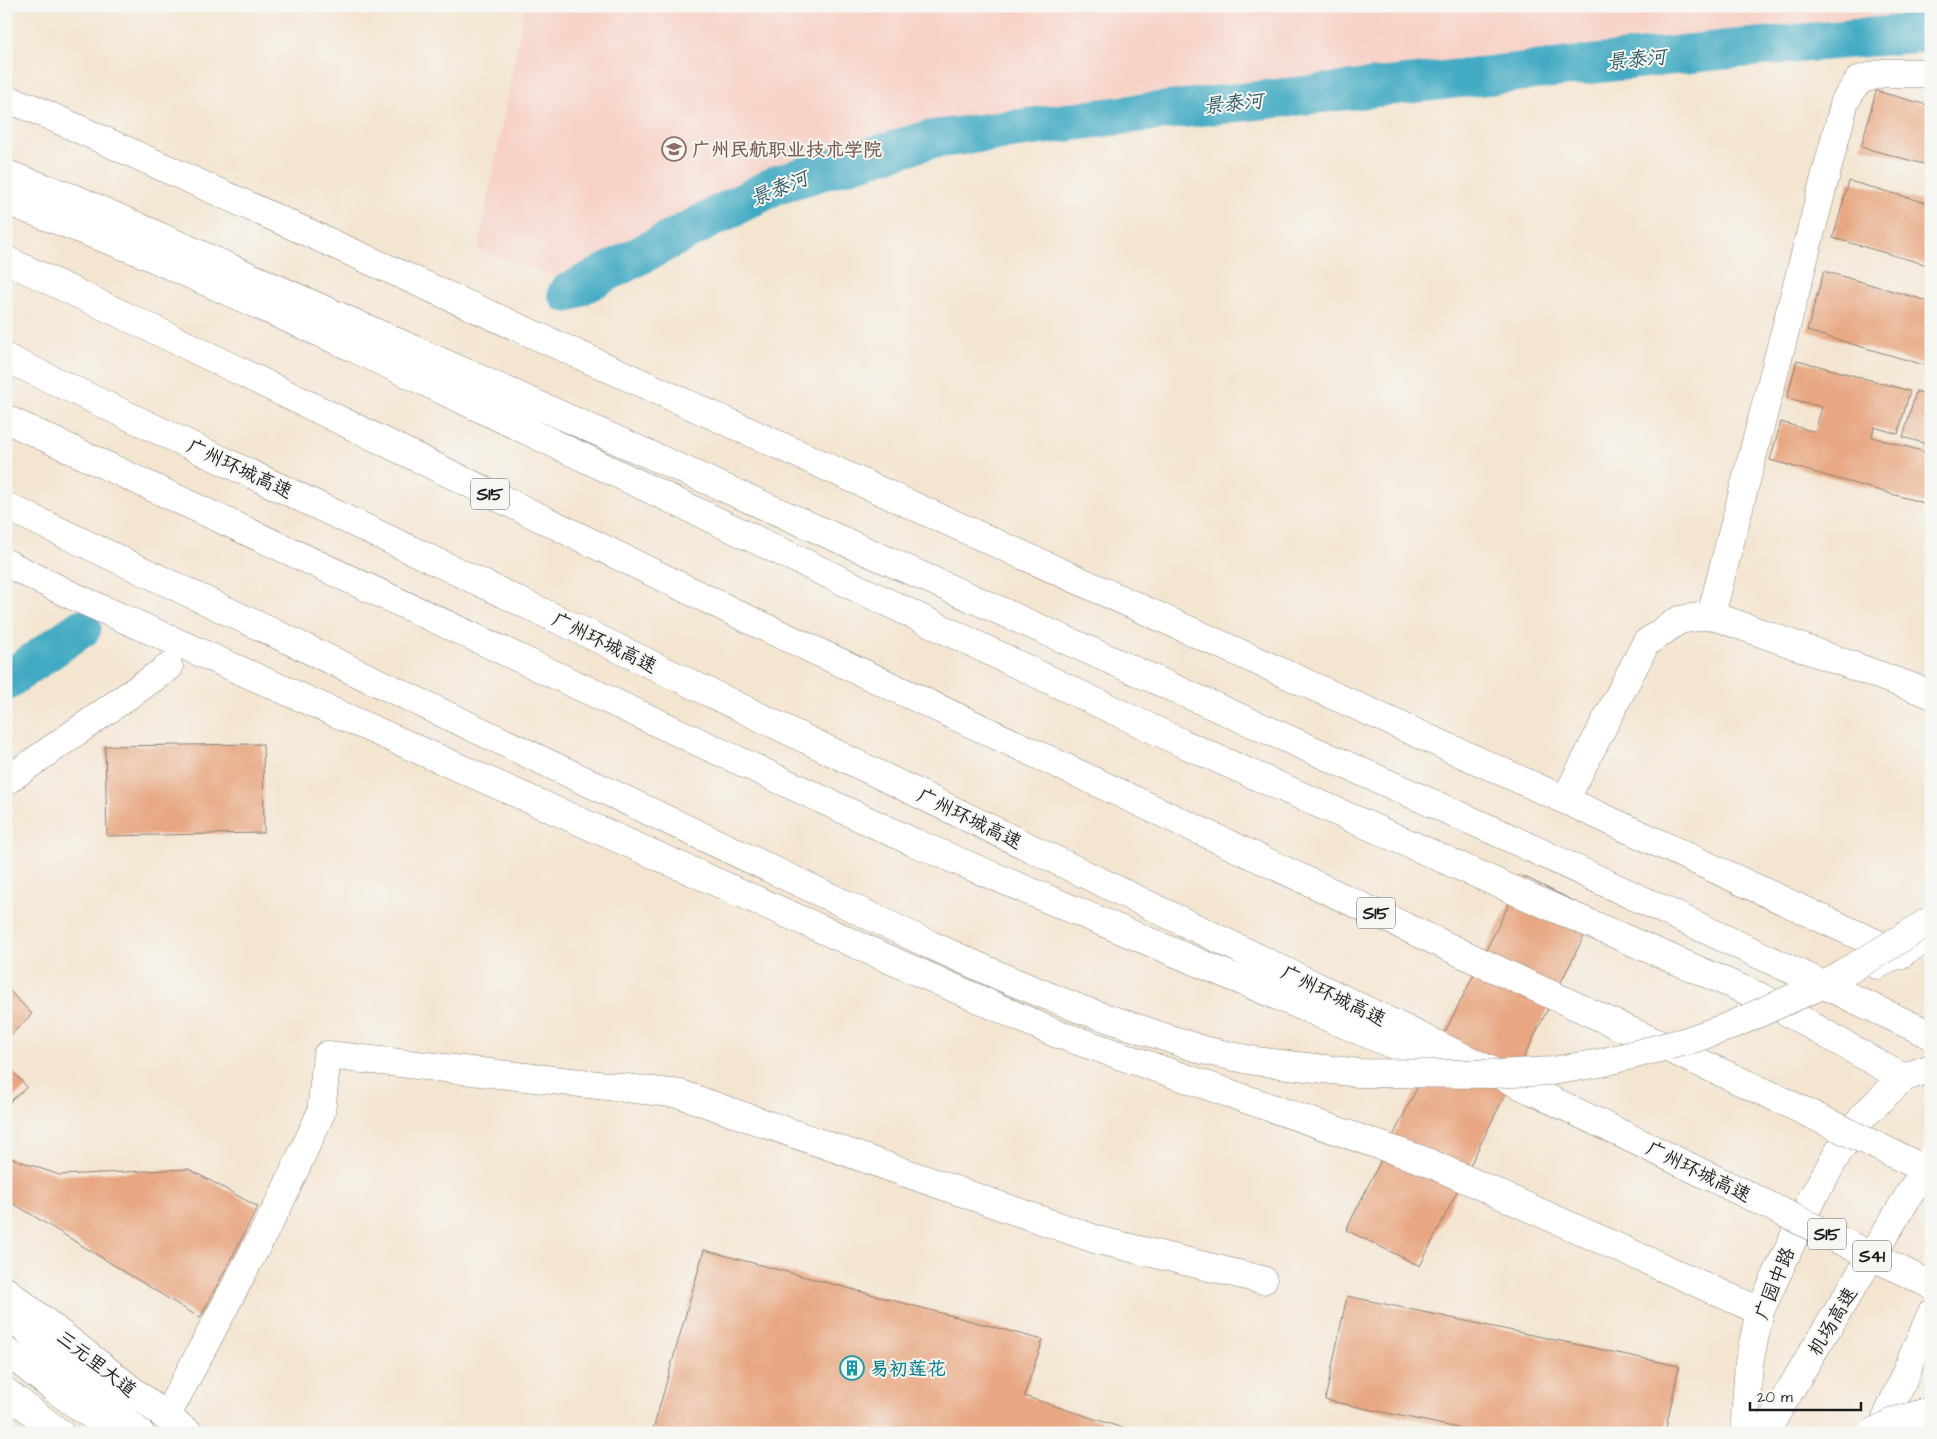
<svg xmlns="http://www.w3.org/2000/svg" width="1937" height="1439" font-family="'Architects Daughter','LXGW WenKai TC',sans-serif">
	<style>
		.built { fill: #f7d1c6 }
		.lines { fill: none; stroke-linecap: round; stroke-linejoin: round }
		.canal { stroke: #43aac3; stroke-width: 39 }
		.building { fill: #e8a782 }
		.minor-casing { stroke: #888076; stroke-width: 29 }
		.secondary-casing { stroke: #888076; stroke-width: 29 }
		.primary-casing { stroke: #888076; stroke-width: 29 }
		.motorway-casing { stroke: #888076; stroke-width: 29 }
		.minor { stroke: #fff; stroke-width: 28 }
		.secondary { stroke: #fff; stroke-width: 28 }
		.primary { stroke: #fff; stroke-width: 28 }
		.motorway { stroke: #fff; stroke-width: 28 }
		.motorway-bridge-casing { stroke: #888076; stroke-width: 29; stroke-linecap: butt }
		.motorway-bridge { stroke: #fff; stroke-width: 28 }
		.labels { text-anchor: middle; stroke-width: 4; stroke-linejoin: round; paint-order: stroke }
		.shield { fill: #f6f6f2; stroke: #5d5d5c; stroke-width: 1 }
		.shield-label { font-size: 18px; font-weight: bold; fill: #1c1c1c }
		.education-label { font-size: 19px; font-weight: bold; fill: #785e54; stroke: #f6f6f2; text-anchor: start }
		.street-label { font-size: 19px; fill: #1c1c1c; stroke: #f6f6f2 }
		.culture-label { font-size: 19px; font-weight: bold; fill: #0d838f; stroke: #f6f6f2; text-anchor: start }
		.water-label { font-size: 20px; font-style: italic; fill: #2e5c67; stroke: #f6f6f2 }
	</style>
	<rect width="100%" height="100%" fill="#f6f6f2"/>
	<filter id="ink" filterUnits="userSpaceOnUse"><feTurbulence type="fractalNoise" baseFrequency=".02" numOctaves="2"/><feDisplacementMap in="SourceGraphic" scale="10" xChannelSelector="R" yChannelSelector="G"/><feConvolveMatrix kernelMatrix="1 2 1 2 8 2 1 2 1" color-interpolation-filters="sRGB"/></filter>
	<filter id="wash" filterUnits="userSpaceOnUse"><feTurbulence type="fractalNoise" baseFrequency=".0096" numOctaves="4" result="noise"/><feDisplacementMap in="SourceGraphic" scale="20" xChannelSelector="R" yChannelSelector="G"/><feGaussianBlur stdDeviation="1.12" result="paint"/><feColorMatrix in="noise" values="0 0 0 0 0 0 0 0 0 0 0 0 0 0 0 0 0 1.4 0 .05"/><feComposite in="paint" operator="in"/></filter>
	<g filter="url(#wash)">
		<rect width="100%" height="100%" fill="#f4e5d1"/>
		<path class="built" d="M525,6H1931V15L924,124L779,173L570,282L478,249Z"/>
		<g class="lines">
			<path class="canal" d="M567,293L778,184L928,140L1133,114L1733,49L1931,32
				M6,681L82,628"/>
		</g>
		<g id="blocks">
			<path class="building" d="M1876,91L1931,106V166L1861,147Z
				M1849,181L1931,204V266L1833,238Z
				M1824,271L1931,302V367L1807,331Z
				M1797,360L1910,391L1898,434L1874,427L1872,437L1925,452L1927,444L1903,437L1916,391L1931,396V505L1770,460L1781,422L1815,432L1822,407L1787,398Z
				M263,744L264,833L107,836L105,746Z
				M1523,876L1596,912L1420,1266L1346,1230Z
				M6,987L32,1014L6,1040Z
				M6,1064L27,1087L6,1105Z
				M6,1156L59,1175L189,1169L258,1207L200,1318L6,1199Z
				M704,1250L1043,1340L1024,1396L1138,1433H652Z
				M1347,1296L1679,1366L1665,1433H1482L1325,1400Z"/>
		</g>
	</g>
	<g filter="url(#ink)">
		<use href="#blocks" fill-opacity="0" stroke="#888076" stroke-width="1"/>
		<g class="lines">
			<g class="minor-casing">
				<path id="minor" d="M1711,615L1845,101L1859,80L1883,73H1931
					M6,781L169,667
					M1565,800L1646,643L1679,620L1711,615L1931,694
					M166,1417L280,1202L321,1113L327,1055L680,1094L1098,1240L1263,1280"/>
			</g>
			<g class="secondary-casing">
				<path id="secondary" d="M6,99L32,108L1565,800L1901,955
					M6,1291L166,1417L189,1433
					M6,1392L60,1433"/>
			</g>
			<g class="primary-casing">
				<path id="primary" d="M1877,965L1931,937
					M1744,1433L1749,1363L1760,1311L1810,1202L1839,1151L1865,1114L1903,1078L1931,1068
					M1880,1433L1931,1314"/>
			</g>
			<g class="motorway-casing">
				<path id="motorway" d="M6,174L78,200L1499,833
					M6,201L140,252L356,349L1182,743L1547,905L1763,998L1903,1078
					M6,260L157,331L754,622L1519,980L1777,1098
					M6,358L576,628L1723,1183
					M6,419L913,842L1422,1057
					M6,506L931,945
					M6,563L73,596L1055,1033L1425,1161L1760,1311
					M6,1312L96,1395L140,1433
					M6,1351L56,1390L115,1432
					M1765,1433L1812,1353"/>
			</g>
			<use href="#minor" class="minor"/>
			<use href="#secondary" class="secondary"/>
			<use href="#primary" class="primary"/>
			<use href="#motorway" class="motorway"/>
			<g class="motorway-bridge-casing">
				<path id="motorway-bridge" d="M1499,833L1931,1035
					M931,945L1009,980L1080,1009L1203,1050L1255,1061L1359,1073L1494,1074L1552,1071L1600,1063L1687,1041L1730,1026L1822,985L1868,959L1931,920
					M1777,1098L1931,1172
					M1723,1183L1931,1285
					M1812,1353L1931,1159
					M1872,1433L1895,1421L1931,1411"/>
			</g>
			<use href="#motorway-bridge" class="motorway-bridge"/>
		</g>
	</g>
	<defs>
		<g id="university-ring" transform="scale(1.25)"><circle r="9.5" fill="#f6f6f2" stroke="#8d6e63" stroke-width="1.5"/><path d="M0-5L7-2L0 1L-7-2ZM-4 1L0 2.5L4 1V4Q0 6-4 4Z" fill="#8d6e63"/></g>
		<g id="building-ring" transform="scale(1.25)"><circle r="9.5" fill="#f6f6f2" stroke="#0f9aa8" stroke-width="1.5"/><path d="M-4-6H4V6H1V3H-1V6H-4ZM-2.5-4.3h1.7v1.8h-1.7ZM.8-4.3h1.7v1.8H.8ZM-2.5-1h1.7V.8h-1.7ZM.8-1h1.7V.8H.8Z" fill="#0f9aa8"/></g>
	</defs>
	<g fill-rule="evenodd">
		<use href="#university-ring" x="674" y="149"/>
		<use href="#building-ring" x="852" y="1368"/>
	</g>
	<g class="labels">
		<g class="shield">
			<rect x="471" y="478.5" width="38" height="31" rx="4"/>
			<rect x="1357" y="897.5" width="38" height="31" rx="4"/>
			<rect x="1808" y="1218.5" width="38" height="31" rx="4"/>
			<rect x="1853" y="1240.5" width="38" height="31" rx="4"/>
		</g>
		<g class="shield-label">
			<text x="490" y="500">S15</text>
			<text x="1376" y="919">S15</text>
			<text x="1827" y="1240">S15</text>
			<text x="1872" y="1262">S41</text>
		</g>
		<g class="education-label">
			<text x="692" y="156">广州民航职业技术学院</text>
		</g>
		<g class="street-label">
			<text transform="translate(240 468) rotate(25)" y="7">广州环城高速</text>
			<text transform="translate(605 642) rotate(26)" y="7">广州环城高速</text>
			<text transform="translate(970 818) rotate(26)" y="7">广州环城高速</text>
			<text transform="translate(1334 995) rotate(26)" y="7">广州环城高速</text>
			<text transform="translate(1699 1171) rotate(26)" y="7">广州环城高速</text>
			<text transform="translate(1774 1283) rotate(-68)" y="7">广园中路</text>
			<text transform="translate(1832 1321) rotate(-59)" y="7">机场高速</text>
			<text transform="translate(97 1363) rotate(38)" y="7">三元里大道</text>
		</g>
		<g class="culture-label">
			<text x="870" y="1375">易初莲花</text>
		</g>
		<g class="water-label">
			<text transform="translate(1636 59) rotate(-6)" y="7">景泰河</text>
			<text transform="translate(1233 103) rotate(-6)" y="7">景泰河</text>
			<text transform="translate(779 188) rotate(-22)" y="7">景泰河</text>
		</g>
	</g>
	<rect width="1937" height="1439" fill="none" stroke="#f6f6f2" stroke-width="25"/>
	<path d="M1750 1402v8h111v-8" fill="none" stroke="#1c1c1c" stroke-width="2.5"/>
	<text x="1757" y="1402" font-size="15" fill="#1c1c1c" stroke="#f6f6f2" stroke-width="4" paint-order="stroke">20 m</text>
</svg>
